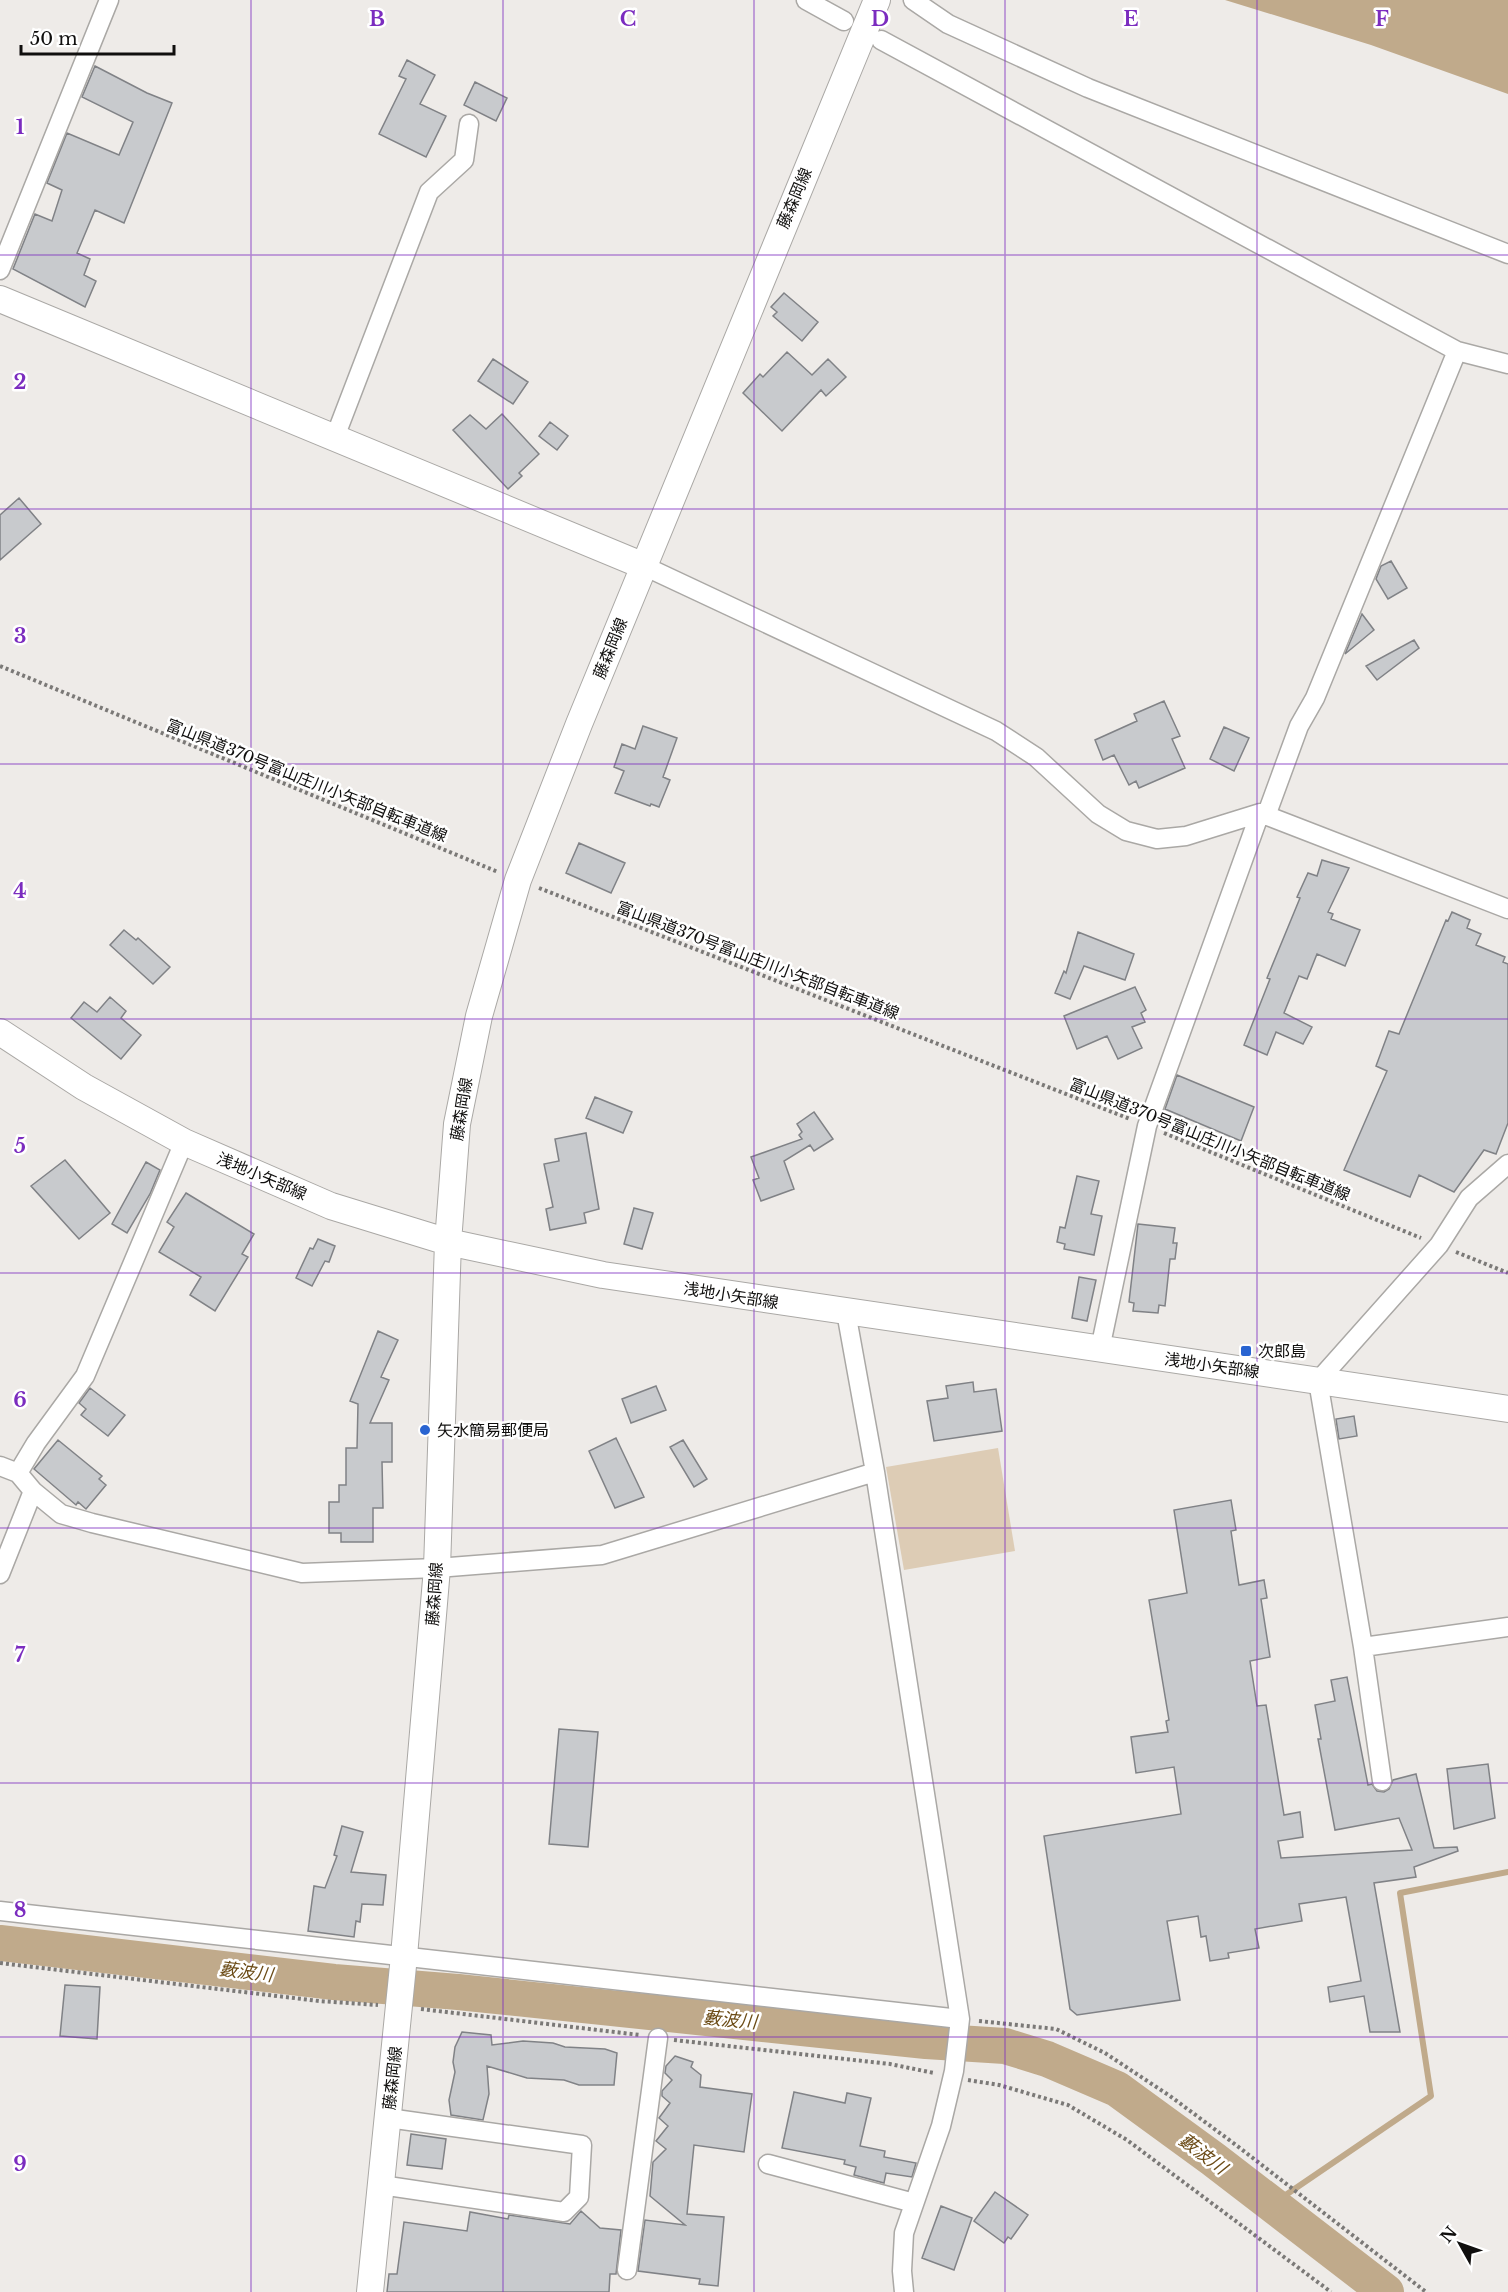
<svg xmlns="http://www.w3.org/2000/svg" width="1508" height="2292" font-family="'Libre Baskerville','Noto Sans JP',serif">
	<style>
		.green { fill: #ddccb5 }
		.water { fill: #c0aa8b }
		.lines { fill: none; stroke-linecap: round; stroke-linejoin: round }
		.stream { stroke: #c0aa8b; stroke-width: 6 }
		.river { stroke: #c0aa8b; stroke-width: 36 }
		.building { fill: #c8cacd; stroke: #808286; stroke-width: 1.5 }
		.street-casing { stroke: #aaa8a5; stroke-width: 21 }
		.secondary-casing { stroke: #aaa8a5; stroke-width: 28 }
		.path { stroke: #7b7977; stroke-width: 4; stroke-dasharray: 3 3; stroke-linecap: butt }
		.street { stroke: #fff; stroke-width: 18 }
		.secondary { stroke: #fff; stroke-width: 26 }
		.grid { fill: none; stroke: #7b2cbf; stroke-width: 1.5; stroke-opacity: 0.55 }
		.poi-dot { fill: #2964d1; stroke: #fff; stroke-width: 2 }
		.labels { text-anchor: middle; stroke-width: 5; stroke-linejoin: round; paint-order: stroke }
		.street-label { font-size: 16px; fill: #100f0e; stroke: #fff }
		.poi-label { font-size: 16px; fill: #100f0e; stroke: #fff; text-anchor: start }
		.water-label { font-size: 18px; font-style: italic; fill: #6c4c17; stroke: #fff }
		.grid-label { font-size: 20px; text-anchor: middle; font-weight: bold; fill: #7b2cbf; stroke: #fff; stroke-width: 5; stroke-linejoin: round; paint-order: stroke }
	</style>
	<rect width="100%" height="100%" fill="#eeebe8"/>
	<path class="green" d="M998,1448L1015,1551L904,1570L886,1467Z"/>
	<path class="water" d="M1225,0H1508V94L1371,45Z"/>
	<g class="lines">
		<path class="stream" d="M1271,2205L1431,2096L1400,1893L1508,1872"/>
		<path class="river" d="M0,1943L334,1982L458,1992L926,2041L1005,2046L1047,2059L1117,2089L1213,2159L1386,2292"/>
	</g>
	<path class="building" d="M407,60L435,75L420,104L446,116L426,157L379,134L406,79L399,76Z
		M95,66L147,93L172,103L124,223L95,210L77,253L90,259L84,275L96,281L85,307L13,269L35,214L52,221L62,190L47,183L67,133L119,155L133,122L82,97Z
		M475,82L507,98L496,121L464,105Z
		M784,293L818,322L802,341L773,316L777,312L771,307Z
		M787,352L812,375L828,359L846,377L826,396L821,390L782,431L743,393L760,374L763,377Z
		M493,359L528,382L513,404L478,381Z
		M502,414L539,454L519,473L522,476L508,489L453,430L470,415L486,429Z
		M550,422L568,436L557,450L539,436Z
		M19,498L41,524L0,560V515Z
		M1391,561L1407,588L1388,599L1376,579L1381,566Z
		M1362,614L1374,630L1345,654Z
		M1414,640L1419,648L1377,680L1366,666Z
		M1164,701L1180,736L1172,739L1185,768L1139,788L1136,781L1129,785L1114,755L1103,760L1095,740L1137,721L1134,714Z
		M643,726L677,738L663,777L670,780L659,807L651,804L650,806L615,793L624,771L614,767L622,744L635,749Z
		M1224,727L1249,738L1234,771L1210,759Z
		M579,843L625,863L611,893L566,873Z
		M1322,860L1349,868L1328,912L1333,914L1331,919L1360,930L1345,966L1317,954L1307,979L1299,976L1284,1013L1312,1027L1303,1044L1276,1032L1267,1055L1244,1045L1270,979L1267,978L1300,898L1297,897L1308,873L1317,876Z
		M1452,912L1470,920L1467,928L1481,934L1476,945L1505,957L1503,962L1508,964V1123L1496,1154L1484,1150L1454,1192L1419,1175L1410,1197L1344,1170L1387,1071L1376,1066L1389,1031L1399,1034L1446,920L1448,921Z
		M124,930L136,940L138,938L170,967L153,984L110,945Z
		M1078,932L1134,954L1125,980L1084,966L1070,999L1055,993L1064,971L1066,973Z
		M1135,987L1146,1010L1141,1013L1145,1022L1132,1027L1142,1048L1118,1059L1107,1036L1077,1049L1064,1016Z
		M110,997L126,1011L121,1018L141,1035L121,1059L71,1018L84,1002L97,1012Z
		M1177,1075L1254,1107L1241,1141L1165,1109Z
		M595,1097L632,1112L623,1133L586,1118Z
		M814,1112L833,1139L814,1151L810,1145L784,1161L794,1189L761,1201L753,1180L759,1178L751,1157L802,1139L799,1135L802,1132L797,1124Z
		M586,1133L599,1209L584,1213L586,1223L550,1230L546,1209L553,1207L544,1164L559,1161L555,1139Z
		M65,1160L110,1213L79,1239L31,1186Z
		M146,1162L160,1170L150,1194L127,1233L112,1224Z
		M1077,1176L1099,1181L1091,1214L1102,1216L1094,1255L1064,1249L1065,1244L1057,1242L1060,1227L1065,1228Z
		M186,1193L254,1234L242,1254L248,1257L215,1311L190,1295L201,1277L159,1252L174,1227L167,1222Z
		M634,1208L653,1213L642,1249L624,1244Z
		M1138,1224L1175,1228L1173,1243H1177L1175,1259H1170L1165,1306L1159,1305L1158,1313L1133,1311L1134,1303L1129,1302Z
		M318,1239L335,1246L329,1262L325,1261L312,1286L296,1278L310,1248L313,1249Z
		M1079,1277L1096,1280L1087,1321L1072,1318Z
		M378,1331L398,1340L381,1377L389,1380L370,1423H392V1462H382L383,1508H373V1542H341V1533H329V1502H339V1485H346V1448H357L358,1404L350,1401Z
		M973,1382L974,1392L996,1389L1002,1431L934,1441L927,1401L948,1398L946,1386Z
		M656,1386L666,1410L631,1423L622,1399Z
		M90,1388L125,1415L108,1436L81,1415L86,1409L79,1403Z
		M1354,1416L1357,1436L1339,1439L1336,1419Z
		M616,1438L644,1497L615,1508L589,1451Z
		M58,1440L102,1476L99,1479L106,1485L86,1509L78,1502L76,1505L34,1469Z
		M683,1440L707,1479L694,1487L670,1447Z
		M1231,1500L1236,1530L1231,1531L1239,1585L1264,1580L1267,1598L1261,1599L1270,1657L1250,1661L1257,1706L1266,1705L1284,1815L1300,1812L1303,1837L1278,1841L1281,1858L1412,1850L1399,1818L1335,1830L1318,1739H1321L1315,1705L1335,1701L1331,1680L1347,1677L1368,1785L1372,1784L1377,1791L1384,1792L1389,1789L1393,1780L1416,1774L1434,1848L1457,1847L1458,1851L1414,1867L1416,1877L1374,1883L1400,2032H1370L1364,1996L1330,2002L1328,1987L1361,1981L1346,1897L1299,1904L1302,1921L1255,1929L1259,1948L1228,1953L1229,1958L1210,1961L1206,1936L1201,1937L1198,1916L1167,1921L1180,2000L1077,2015L1070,2009L1044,1836L1181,1814L1174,1767L1136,1773L1131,1737L1168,1732L1166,1721L1169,1720L1149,1600L1187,1593L1174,1510Z
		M559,1729L598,1732L588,1847L549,1844Z
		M1488,1764L1495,1818L1454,1829L1447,1769Z
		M342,1826L363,1832L351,1872L386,1875L383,1905L362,1904L360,1922L356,1921L354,1937L308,1931L314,1886L325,1888L337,1856L334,1855Z
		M65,1985L100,1987L97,2039L60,2036Z
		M462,2032L491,2035L492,2045L523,2041L553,2043L565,2047L605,2049L617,2053L614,2085H579L564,2080L527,2078L487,2066L489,2094L483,2120L451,2115L449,2100L455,2072L453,2062L455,2047Z
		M675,2056L693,2062L691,2067L701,2075L700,2087L752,2094L744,2152L694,2145L687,2214L724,2217L718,2286L699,2284L700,2279L638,2271L645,2220L685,2225L650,2196L653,2162L666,2149L656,2141L668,2126L659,2118L670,2103L662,2096V2091L672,2080L665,2073L666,2066Z
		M794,2092L845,2103L847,2093L871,2098L860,2146L885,2151L884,2157L916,2163L912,2177L886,2173L884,2183L854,2175L856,2167L844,2164L845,2160L782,2148Z
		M411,2134L446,2139L442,2169L407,2165Z
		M995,2192L1028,2215L1011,2239L1008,2237L1004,2243L974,2221Z
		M941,2206L972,2218L954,2270L922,2258Z
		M581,2211L600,2228L621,2230L616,2274H610L609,2292H387L389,2274H397L404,2222L467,2231L470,2212L508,2219L509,2215L570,2224Z"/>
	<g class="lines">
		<g class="street-casing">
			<path id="street" d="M806,0L844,21
				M913,0L948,24L1088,88L1508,254
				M881,40L1457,351L1508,364
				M0,270L109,0
				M335,437L429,192L464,160L469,124
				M644,566L996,731L1036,757L1098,814L1126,831L1157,839L1186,836L1260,813L1508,909
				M1266,816L1299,726L1315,698L1457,351
				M846,1312L875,1472L960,2019L954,2071L941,2126L904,2233L902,2271L904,2292
				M1100,1349L1147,1126L1260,813
				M0,1466L18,1473L33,1491L61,1514L92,1523L302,1573L437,1568L602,1555L875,1472
				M18,1473L36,1443L85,1376L184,1142
				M0,1574L33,1491
				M1363,1647L1508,1627
				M1382,1781L1363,1647L1318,1381L1439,1245L1469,1198L1508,1164
				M0,1911L960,2019
				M768,2164L914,2203
				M381,2185L564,2212L579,2197L582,2145L388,2118
				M627,2270L658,2038"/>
		</g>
		<g class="secondary-casing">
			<path id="secondary" d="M0,299L644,566
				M0,1032L84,1087L184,1142L331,1206L448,1242L603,1275L1508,1409
				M370,2292L404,1956L437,1568L448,1242L457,1124L479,1016L518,880L579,724L877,0"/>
		</g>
		<path class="path" d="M0,666L498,872
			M539,888L1130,1119
			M1164,1133L1421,1238
			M1456,1252L1508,1273
			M0,1963L319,2001L378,2005
			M421,2009L640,2035
			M979,2021L1056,2029L1105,2053L1170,2096L1236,2145L1426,2292
			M674,2040L890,2064L934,2073
			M968,2080L999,2085L1068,2105L1127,2140L1331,2292"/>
		<use href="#street" class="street"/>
		<use href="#secondary" class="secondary"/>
	</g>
	<path class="grid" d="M251,0V2292M503,0V2292M754,0V2292M1005,0V2292M1257,0V2292M0,255H1508M0,509H1508M0,764H1508M0,1019H1508M0,1273H1508M0,1528H1508M0,1783H1508M0,2037H1508"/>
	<g class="poi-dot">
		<rect x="1240" y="1345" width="12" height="12" rx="3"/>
		<circle cx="425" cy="1430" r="6"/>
	</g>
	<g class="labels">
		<g class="street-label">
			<text transform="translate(794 198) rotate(-67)" y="6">藤森岡線</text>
			<text transform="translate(610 648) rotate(-68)" y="6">藤森岡線</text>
			<text transform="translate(307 780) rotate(22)" y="6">富山県道370号富山庄川小矢部自転車道線</text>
			<text transform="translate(758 960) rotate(21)" y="6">富山県道370号富山庄川小矢部自転車道線</text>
			<text transform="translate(461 1109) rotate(-81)" y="6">藤森岡線</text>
			<text transform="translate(1210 1139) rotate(22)" y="6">富山県道370号富山庄川小矢部自転車道線</text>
			<text transform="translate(262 1176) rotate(23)" y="6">浅地小矢部線</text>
			<text transform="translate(731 1295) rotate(9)" y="6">浅地小矢部線</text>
			<text transform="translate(1212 1365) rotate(8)" y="6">浅地小矢部線</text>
			<text transform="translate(434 1594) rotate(-86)" y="6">藤森岡線</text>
			<text transform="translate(392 2078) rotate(-84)" y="6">藤森岡線</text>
		</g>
		<g class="poi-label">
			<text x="1258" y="1357">次郎島</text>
			<text x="437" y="1436">矢水簡易郵便局</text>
		</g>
		<g class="water-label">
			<text transform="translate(246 1972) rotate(7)" y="6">藪波川</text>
			<text transform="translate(730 2020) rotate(5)" y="6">藪波川</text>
			<text transform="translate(1203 2154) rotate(37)" y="6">藪波川</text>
		</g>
	</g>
	<g class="grid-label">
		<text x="377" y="26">B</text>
		<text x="628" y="26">C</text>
		<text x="880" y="26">D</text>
		<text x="1131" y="26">E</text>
		<text x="1382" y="26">F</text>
		<text x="20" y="134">1</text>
		<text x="20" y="389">2</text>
		<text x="20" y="643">3</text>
		<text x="20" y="898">4</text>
		<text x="20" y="1153">5</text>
		<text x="20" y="1407">6</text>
		<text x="20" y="1662">7</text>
		<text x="20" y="1917">8</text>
		<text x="20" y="2171">9</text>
	</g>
	<g transform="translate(1460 2244) rotate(310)" stroke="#ffffff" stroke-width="4.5" paint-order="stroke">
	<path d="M0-4.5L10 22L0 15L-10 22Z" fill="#100f0e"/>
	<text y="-9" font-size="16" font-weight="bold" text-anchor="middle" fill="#100f0e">N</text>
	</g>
	<path d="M21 45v9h153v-9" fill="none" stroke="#100f0e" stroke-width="3"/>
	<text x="30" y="45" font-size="18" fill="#100f0e" stroke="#ffffff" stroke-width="4.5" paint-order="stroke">50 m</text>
</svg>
